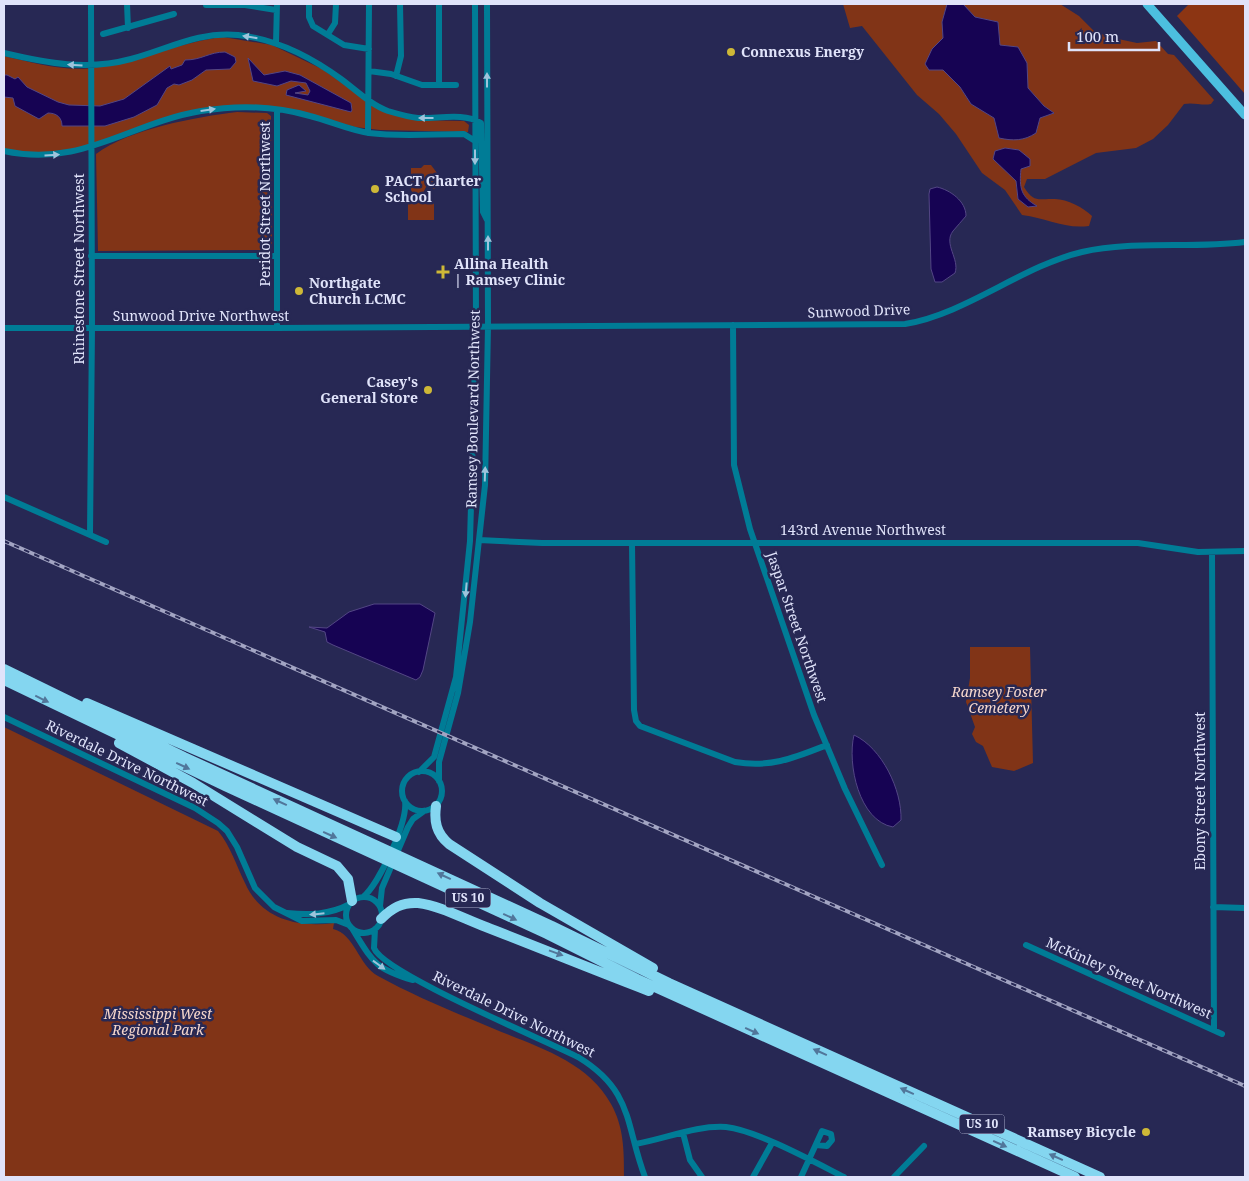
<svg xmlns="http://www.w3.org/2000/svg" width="1249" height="1181" font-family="'Noto Serif',serif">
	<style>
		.green { fill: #813417; fill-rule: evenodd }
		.forest { fill: #8c3513 }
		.water { fill: #160353; stroke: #534685 }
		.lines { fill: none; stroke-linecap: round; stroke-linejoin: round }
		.minor { stroke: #007c96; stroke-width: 6 }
		.major { stroke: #4cbfdf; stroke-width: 9 }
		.highway { stroke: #84d6f0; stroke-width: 10 }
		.rail-casing { stroke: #a2a4c2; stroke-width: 4 }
		.rail { stroke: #272854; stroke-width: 2; stroke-dasharray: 5.5; stroke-linecap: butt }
		.oneway { fill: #9dc4dc }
		.oneway2 { fill: #51769a }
		.poi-dot { fill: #ceb837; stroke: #272854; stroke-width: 2 }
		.labels { text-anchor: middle; stroke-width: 5; stroke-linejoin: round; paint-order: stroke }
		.shield { fill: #272854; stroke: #a8abc8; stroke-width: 1 }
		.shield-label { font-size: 12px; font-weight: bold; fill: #e0e3fa }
		.poi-label { font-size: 14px; font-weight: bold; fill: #e0e3fa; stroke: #272854; text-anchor: start }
		.street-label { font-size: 14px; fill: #e0e3fa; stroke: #272854 }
		.park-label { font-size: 14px; font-style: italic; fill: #f6d7cc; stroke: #272854 }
	</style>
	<rect width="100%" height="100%" fill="#272854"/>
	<path class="green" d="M843,4H947L942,22L943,38L932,49L929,70L943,69L960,87L971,104L994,118L1036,133L1040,118L1054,113L1044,106L1028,88L1026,63L1000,45L998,22L975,17L963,4H1060L1079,16L1094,31L1109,37L1137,43L1156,41L1168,54L1174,55L1214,100L1211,104C1202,106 1194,102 1184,104L1168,125L1153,139L1136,148L1096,153L1045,179H1027L1024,187C1034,204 1040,198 1055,199C1067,199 1084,208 1092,216L1089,226C1063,229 1047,218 1022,215L1005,190L982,173L956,134L939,114L917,95L862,26L850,28ZM1005,148L1019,150L1020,190L1028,201L1018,199L1016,181Z
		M223,37L272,45L322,69L363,98L413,120L464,121L469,125L468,132L380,130L355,127L289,109H200L81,148L41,154L4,149V56C35,63 67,73 99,67C141,61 180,42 223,37Z
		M237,112L267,113L271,116L272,247L270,250L98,251L96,154C129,129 196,117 237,112Z
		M424,165H431L437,173L438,186L434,189L427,185L422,195H414L411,190V168H421Z
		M408,198H422L423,202H434V220H408Z
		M970,647H1030L1033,763L1014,771L992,767L983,746L976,742L972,734L975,727L966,702L970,678Z
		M4,727L218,831C231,847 236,865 245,883C261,919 297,928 334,923L333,929C355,934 358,965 378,976C414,996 454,1012 492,1028C534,1046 587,1060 611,1104C624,1127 624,1151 624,1177H4Z"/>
	<path class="forest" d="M1189,4H1245V94L1177,16Z"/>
	<path class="water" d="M947,4H963L975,17L998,22L1000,45L1018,47L1027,63L1028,88L1044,106L1054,113L1040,118L1036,133C1024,141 1013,141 999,138L994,118L971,104L960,87L943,70H929L925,64L932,49L943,38L942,22Z
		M225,52L235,57L236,62L230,69L206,70L192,80L179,85L174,84L167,88L157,105L134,117L105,126H62C62,117 56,113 48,113L39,119L15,106L13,98L4,97V75H7L15,79L18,77L27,87L58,102L69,105L100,106L124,99L170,66L171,69L182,65L185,60C202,60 209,52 225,52Z
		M248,58L264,75L285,71L300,75L351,103L352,110L351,112L286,95L287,90L299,85L306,91L295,93L308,95L310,91L306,83L291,81L277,86L253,81Z
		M1005,148L1019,150L1030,159V166L1021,169C1019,188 1021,197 1037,206L1028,207L1018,199L1016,181L993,159L995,151Z
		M937,187C950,190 966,201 966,216C962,221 957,226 953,231C943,244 960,259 955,273L942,282H935L931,269L929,194L930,189Z
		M374,604H420L435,613L423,670L420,677L416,680L333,645L327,642L325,632L309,627L327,628L349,612Z
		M854,735C882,748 902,790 901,820L893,827C859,821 847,764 854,735Z"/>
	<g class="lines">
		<path class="minor" d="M127,4L128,28
			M309,4V17L313,26L344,45L369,49
			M439,4V85
			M206,5H245L276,10
			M103,34L174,14
			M328,34L335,23L336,4
			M276,43L277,4
			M4,53C47,63 87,71 131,59C168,49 199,31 238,35C276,39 311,57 341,79C356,90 371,105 388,111C398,114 408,117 418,118C438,119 463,112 481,123L483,212L487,220
			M369,71L391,74L422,85H456
			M396,76L401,56L400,4
			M277,110V328
			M368,133L369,4
			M4,151C82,168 129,123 201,111C237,105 275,106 310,116C330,121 349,130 369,133C399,137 433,134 464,134L475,141
			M91,256H277
			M733,325L734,465L750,529L814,715L845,789L882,865
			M4,328H277L905,324C966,314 1022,266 1082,252C1134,240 1192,249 1245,242
			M4,497L106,542
			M90,534L92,328L91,4
			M479,540L542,543H1138L1198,552L1245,551
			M632,543L634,710L636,721L640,726L735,762C771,768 794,758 827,745
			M1212,552L1214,1030
			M4,717L195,808L218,823L227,831L237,847L255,888L274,907L302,921L336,920L349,925
			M402 791a20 20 0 1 1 40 0a20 20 0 1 1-40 0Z
			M419,772L434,757L456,677L470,541L476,326L475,4
			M439,781V762L458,693L470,622L485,485L488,326L487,4
			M363,897C379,884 408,822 405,801
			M346 915a18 18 0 1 1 36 0a18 18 0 1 1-36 0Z
			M380,906L382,888L408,827L413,819L424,811
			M1213,907L1245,908
			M287,913C309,915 329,915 350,904
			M375,929L374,948C383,973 545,1040 578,1057C634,1091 625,1125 645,1177
			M353,930C373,962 375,969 413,980
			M1026,945L1222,1034
			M683,1133L690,1160L702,1177
			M635,1144C665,1139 696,1125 726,1127C756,1130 816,1163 844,1177
			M753,1177L772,1143
			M801,1177L822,1131L831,1134L832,1140L827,1146L816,1145
			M894,1177L924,1146"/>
		<path class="major" d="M1147,4L1245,115"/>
		<path class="highway" d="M4,669L184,757L552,926L669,983L1100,1177
			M4,680L225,786L547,934L637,979L1075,1177
			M87,703L396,837
			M119,743L193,783L297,847L337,866L348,879L352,901
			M436,806C434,821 436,833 449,844L540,903L653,968
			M381,919C392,908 402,902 418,903C441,906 464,919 486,927C540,948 594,970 649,991"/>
		<g class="rail-casing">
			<path id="rail" d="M4,541L1245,1086"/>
		</g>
		<use href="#rail" class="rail"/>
	</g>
	<defs><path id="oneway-solid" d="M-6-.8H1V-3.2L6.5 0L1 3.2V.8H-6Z" transform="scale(1.25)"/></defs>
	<g class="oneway">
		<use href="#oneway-solid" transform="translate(250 37) rotate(-171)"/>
		<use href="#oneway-solid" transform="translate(75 65) rotate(-177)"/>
		<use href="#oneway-solid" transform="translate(487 80) rotate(-90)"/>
		<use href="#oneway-solid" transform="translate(208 110) rotate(-8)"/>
		<use href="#oneway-solid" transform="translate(426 118) rotate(180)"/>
		<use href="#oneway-solid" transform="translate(52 155) rotate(-3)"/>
		<use href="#oneway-solid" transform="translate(475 157) rotate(90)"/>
		<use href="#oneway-solid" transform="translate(488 243) rotate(-90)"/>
		<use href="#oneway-solid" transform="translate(485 474) rotate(-88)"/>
		<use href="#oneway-solid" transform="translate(466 590) rotate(95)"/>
		<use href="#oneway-solid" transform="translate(317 914) rotate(174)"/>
		<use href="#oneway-solid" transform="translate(379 965) rotate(36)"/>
	</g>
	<g class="oneway2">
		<use href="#oneway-solid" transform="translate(42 699) rotate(26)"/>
		<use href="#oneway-solid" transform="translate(183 766) rotate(25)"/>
		<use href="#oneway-solid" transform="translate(280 802) rotate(-155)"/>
		<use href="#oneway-solid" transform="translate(330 835) rotate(24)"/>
		<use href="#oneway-solid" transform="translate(444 876) rotate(-155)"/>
		<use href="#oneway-solid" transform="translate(510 917) rotate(25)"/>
		<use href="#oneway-solid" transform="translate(556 953) rotate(20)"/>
		<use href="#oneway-solid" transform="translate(752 1031) rotate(24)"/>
		<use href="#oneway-solid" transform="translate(820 1052) rotate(-156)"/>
		<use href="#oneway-solid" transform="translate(907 1091) rotate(-156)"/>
		<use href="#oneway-solid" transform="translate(1000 1144) rotate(24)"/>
		<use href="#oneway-solid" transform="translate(1056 1157) rotate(-156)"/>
	</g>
	<g class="poi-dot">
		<circle cx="731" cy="52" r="5"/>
		<circle cx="375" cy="189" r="5"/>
		<path d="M440.5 264.5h5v5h5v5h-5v5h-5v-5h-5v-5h5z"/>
		<circle cx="299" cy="291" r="5"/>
		<circle cx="428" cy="390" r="5"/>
		<circle cx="1146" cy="1132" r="5"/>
	</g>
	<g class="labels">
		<g class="shield">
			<rect x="445.5" y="888.5" width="45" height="19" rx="4"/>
			<rect x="959.5" y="1114.5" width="45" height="19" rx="4"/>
		</g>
		<g class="shield-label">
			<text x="468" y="902">US 10</text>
			<text x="982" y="1128">US 10</text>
		</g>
		<g class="poi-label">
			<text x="741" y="57">Connexus Energy</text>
			<text x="385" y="186">PACT Charter<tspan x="385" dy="16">School</tspan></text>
			<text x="454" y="269">Allina Health<tspan x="454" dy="16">| Ramsey Clinic</tspan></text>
			<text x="309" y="288">Northgate<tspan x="309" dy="16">Church LCMC</tspan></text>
			<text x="418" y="387" text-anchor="end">Casey's<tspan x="418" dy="16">General Store</tspan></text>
			<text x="1136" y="1137" text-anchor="end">Ramsey Bicycle</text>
		</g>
		<g class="street-label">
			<text transform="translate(265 204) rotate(-90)" y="5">Peridot Street Northwest</text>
			<text transform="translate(79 269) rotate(-90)" y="5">Rhinestone Street Northwest</text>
			<text transform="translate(859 311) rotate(-2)" y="5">Sunwood Drive</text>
			<text x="201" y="321">Sunwood Drive Northwest</text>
			<text transform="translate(473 409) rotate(-89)" y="5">Ramsey Boulevard Northwest</text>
			<text x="863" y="535">143rd Avenue Northwest</text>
			<text transform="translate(797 627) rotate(71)" y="5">Jaspar Street Northwest</text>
			<text transform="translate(127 763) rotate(26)" y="5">Riverdale Drive Northwest</text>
			<text transform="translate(1200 791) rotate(-90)" y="5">Ebony Street Northwest</text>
			<text transform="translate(1129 978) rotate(24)" y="5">McKinley Street Northwest</text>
			<text transform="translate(514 1014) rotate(26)" y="5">Riverdale Drive Northwest</text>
		</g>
		<g class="park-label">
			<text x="999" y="697">Ramsey Foster<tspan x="999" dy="16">Cemetery</tspan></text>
			<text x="158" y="1019">Mississippi West<tspan x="158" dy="16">Regional Park</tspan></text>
		</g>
	</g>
	<rect width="1249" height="1181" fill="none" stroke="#e0e3fa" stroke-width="10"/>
	<path d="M1069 42v8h90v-8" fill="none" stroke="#e0e3fa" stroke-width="2.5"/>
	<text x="1076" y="42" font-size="15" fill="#e0e3fa" stroke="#272854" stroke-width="4" paint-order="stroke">100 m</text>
</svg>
